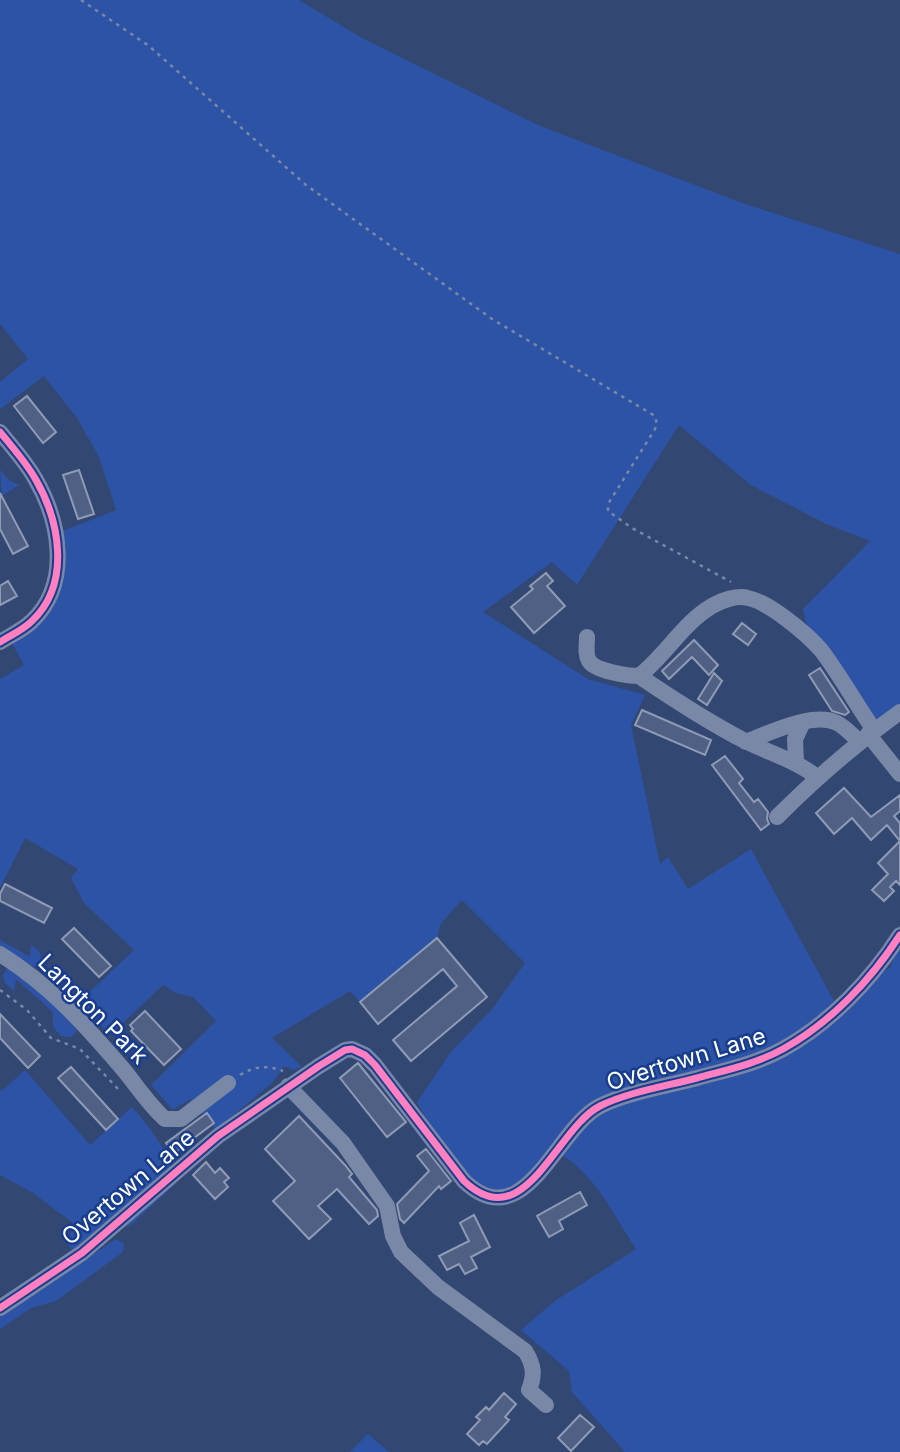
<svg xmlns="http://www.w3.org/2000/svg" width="900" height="1452" font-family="Inter,sans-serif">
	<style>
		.green { fill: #2c53a5 }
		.building { fill: #506084; stroke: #8f9bb5; stroke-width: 2 }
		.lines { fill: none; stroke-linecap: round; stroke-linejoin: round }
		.path { stroke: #7a88a7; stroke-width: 2.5; stroke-dasharray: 3.5 5; stroke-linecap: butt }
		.minor { stroke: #7a88a7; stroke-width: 16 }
		.cycleway-casing { stroke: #183d8e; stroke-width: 11 }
		.cycleway { stroke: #ff80c0; stroke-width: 7 }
		.labels { text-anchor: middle; stroke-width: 5; stroke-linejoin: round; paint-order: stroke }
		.street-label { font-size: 23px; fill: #fff; stroke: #183d8e }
	</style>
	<rect width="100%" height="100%" fill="#334773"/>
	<path class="green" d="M0,0H299L362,38L540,126L742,203L900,254V706L878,722L806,623L803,609L870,541L826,524L751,485L679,425L577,585L552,562L483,612L588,679L645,695L631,725L660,864L668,857L688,889L751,849L834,1001L891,967L894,955L900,947V1452H625L572,1392L569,1371L521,1330L555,1301L636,1249C615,1217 595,1175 562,1155L532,1170L513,1189L496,1193L478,1188L438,1141L417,1102L451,1052L493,1008L525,963L462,900L441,923L437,938L360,1002L350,991L272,1038L302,1067L293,1070L284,1066L272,1083L216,1130L190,1099L173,1110L151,1085L216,1021L193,997L176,993L163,985L110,1035L79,1002L134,950L84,903L71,878L78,869L25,838L0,888V679L24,665L9,638L45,611L63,531L116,510L99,457L77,418L44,376L0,409V382L28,359L0,324Z
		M0,470L9,480L19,485L2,496Z
		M0,940L30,957L31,945L40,952L41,959L38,967H34L0,948Z
		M8,967C33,982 60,1007 77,1031L71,1037L61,1036L53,1027V1012L16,979L14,991L5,983L3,975Z
		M25,1070L90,1145L132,1107C152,1130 170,1152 176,1183L132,1224L73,1252L68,1244L73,1223L33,1193L0,1175V1089L2,1091Z
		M116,1239L124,1244L123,1252L56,1301L31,1308L0,1329V1316Z
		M368,1434L389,1452H350Z"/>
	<path class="building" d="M27,396L56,432L43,443L14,406Z
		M79,470L94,514L78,519L63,475Z
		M0,493L28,546L13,554L0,529Z
		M546,573L553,581L547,586L565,606L534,633L511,607L533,589L530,586Z
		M8,581L17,596L0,605V586Z
		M742,623L756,634L748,645L733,634Z
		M694,640L718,665L709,675L692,657L669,679L662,671Z
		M820,668L849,712L845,715L832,711L809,675Z
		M714,673L722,681L707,705L698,699Z
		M642,710L711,740L705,755L635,725Z
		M725,756L743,779L739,783L754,802L758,799L768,812L767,819L769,824L761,830L712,765Z
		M844,788L871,817L900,795V811L894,816L900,823V885L896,881L890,887L894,891L884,901L872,890L888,874L878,863L900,841L887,825L871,840L852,818L834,834L816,813Z
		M5,884L52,908L44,923L0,901V894Z
		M74,928L111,966L99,977L62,939Z
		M437,938L487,997L411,1061L393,1040L457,986L443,969L378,1024L360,1002Z
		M145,1011L181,1049L164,1065L131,1031L133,1029L130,1025Z
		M0,1014L40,1056L28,1068L0,1038Z
		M358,1063L406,1122L387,1137L340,1078Z
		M71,1067L118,1119L106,1130L58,1078Z
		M207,1113L214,1123L174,1153L166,1143Z
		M299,1116L345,1165L352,1174L349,1177L377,1210L378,1216L369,1224L337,1189L318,1206L331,1219L309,1239L273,1201L295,1181L265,1149Z
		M426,1149L451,1181L441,1189L439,1186L404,1223L400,1219L397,1204L429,1171L417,1156Z
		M206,1162L215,1173L220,1168L229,1178L224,1182L228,1187L215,1199L193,1175Z
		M580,1192L587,1205L559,1221L563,1229L549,1237L537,1216Z
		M474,1215L490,1247L471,1257L477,1268L465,1274L459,1264L447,1270L439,1256L469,1241L460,1223Z
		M504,1393L516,1404L505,1417L509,1420L487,1444L483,1441L479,1445L467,1434L480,1420L476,1417L486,1407L489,1410Z
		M580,1415L594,1427L571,1451L558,1438Z"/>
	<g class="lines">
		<path class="path" d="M81,0L149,46L306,185L492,319L655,416L657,424L655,429L608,504V511L632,528L731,582
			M0,990L27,1010L51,1038L80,1049L121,1092
			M240,1075C255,1066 267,1065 283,1071"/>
		<path class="minor" d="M0,432C12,447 26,462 36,480C60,522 71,584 32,621C23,630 11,635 0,642
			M587,637C587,645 585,654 589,661C595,671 628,676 639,676C666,655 683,623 712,606C722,600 737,595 748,598C769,602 807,634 821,650C840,675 856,704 874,730
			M639,676C673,699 708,722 745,741C769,753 795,760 817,777
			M868,734L900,774
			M746,742C769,733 814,711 837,723C845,727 852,735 859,741
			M796,762L795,739L803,722
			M777,817C816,778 855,744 900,712
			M0,954C49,984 86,1026 123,1069C137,1086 149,1105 165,1119H181L228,1083
			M288,1086L343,1143L387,1206L393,1236L401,1252L438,1287L525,1351C534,1365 535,1375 529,1390L546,1405
			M0,1308L82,1253L218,1136L319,1066L345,1050L352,1049L365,1055L375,1065L464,1181C525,1239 556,1128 600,1106C628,1092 667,1086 697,1078C726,1070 756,1064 783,1049C830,1023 871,980 900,935"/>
		<g class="cycleway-casing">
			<path id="cycleway" d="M0,432C12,447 26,462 36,480C60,522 71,584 32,621C23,630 11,635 0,642
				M0,1308L82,1253L218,1136L319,1066L345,1050L352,1049L365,1055L375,1065L464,1181C525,1239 556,1128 600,1106C628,1092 667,1086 697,1078C726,1070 756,1064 783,1049C830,1023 871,980 900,935"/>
		</g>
		<use href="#cycleway" class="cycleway"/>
	</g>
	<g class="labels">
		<g class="street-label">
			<text transform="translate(93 1009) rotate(45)" y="8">Langton Park</text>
			<text transform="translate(686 1059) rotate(-17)" y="8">Overtown Lane</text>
			<text transform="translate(128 1187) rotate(-40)" y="8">Overtown Lane</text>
		</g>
	</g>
</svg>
